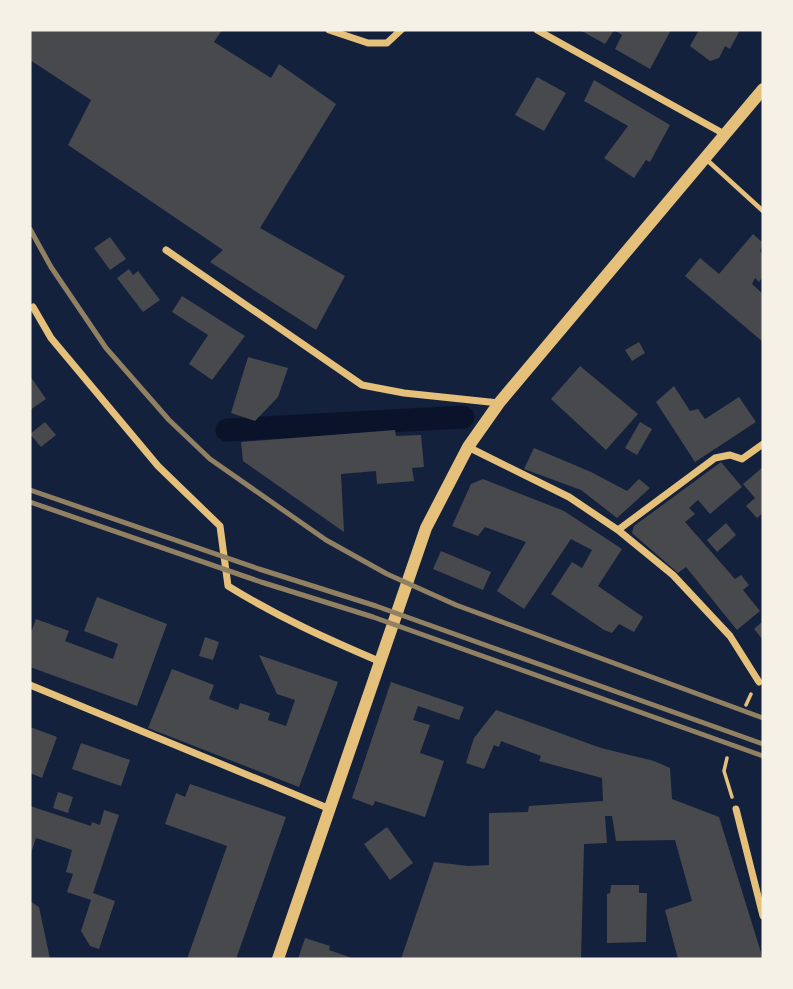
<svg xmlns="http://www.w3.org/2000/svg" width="793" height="989" font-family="'Open Sans',sans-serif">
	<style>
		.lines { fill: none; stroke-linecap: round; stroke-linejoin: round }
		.canal { stroke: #0b132b; stroke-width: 23 }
		.building { fill: #48494c }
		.path { stroke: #e5c07b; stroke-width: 3.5 }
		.service { stroke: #e5c07b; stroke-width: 4.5 }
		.minor { stroke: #e5c07b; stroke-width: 7 }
		.secondary { stroke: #e5c07b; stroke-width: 12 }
		.rail { stroke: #918062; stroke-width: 5 }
	</style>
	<rect width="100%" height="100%" fill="#14213d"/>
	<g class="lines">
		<path class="canal" d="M227,430L463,417"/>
	</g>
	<path class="building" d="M30,30H222L214,42L271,78L279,64L336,104L260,228L345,276L316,330L210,262L223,250L68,145L91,100L30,60Z
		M580,30H614L605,44Z
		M614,30H671L650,69L615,49L622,35Z
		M699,30H740L730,49L725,46L719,58L710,61L690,46Z
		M537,77L566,93L544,131L515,115Z
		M594,80L670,125L650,162L646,160L634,178L604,158L628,126L584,101Z
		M753,234L763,243L760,251L763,254V277L759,282L755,278L752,284L763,294V342L685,276L700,258L719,274Z
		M110,237L126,259L110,270L94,248Z
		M129,269L133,275L138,271L160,300L143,312L117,278Z
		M182,296L245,336L212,380L189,364L208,335L172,312Z
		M639,342L645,353L632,361L625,350Z
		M248,357L288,368L278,397L255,421L231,413Z
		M580,366L638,414L606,450L551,399Z
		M30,376L46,399L30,410Z
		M674,386L690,411L698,409L705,419L739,397L756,422L695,462L656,402Z
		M45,422L56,435L41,447L30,434Z
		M640,422L652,429L637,455L625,448Z
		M395,430L396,436L421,435L424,467L412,468L414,481L377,484L376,471L341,474L344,532L243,461L241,442Z
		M534,448L591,472L627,491L639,479L650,488L617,518L581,490L524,469Z
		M721,462L742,487L710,514L698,500L689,508L695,514L685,522L735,579L741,575L749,585L743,590L760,611L737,630L686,567L678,573L632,533L634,526Z
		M763,467V513L757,518L746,506L755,498L743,484Z
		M483,479L564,511L622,549L598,586L643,617L634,632L619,624L612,633L604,630L551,594L572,562L582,568L592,550L571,539L524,609L497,591L526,542L485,527L478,536L452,526L471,484Z
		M726,523L736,535L717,552L707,540Z
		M441,551L491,572L483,590L433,569Z
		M97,597L167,624L137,706L30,667V635L36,619L69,631L65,641L113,659L118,644L84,631Z
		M763,621V640L754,629Z
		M205,637L219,642L213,660L199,656Z
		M259,655L338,682L299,787L148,728L172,669L214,685L209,699L238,710L240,703L270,713L268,720L286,726L295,700L277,694Z
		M391,682L464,707L459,720L418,706L413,720L430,725L420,753L444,761L425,817L375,801L373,806L352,798Z
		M496,710L601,748L654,761L670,768L672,799L719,817L763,959H678L665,910L692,901L675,840L616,841L612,816H605L607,843L584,844L581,959H401L434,862L468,866L489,865V813L528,812L529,806L603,801L602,778L539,761L541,756L501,741L499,747L494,745L484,769L466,763L474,738Z
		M30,727L57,737L42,778L30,773Z
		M81,743L130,760L121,786L72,769Z
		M190,784L286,817L236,959H187L227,846L165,824L176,793L185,797Z
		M58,792L73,797L68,813L53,808Z
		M30,806L91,826L92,822L100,825L104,810L119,815L93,893L115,901L99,949L90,946L81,931L91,900L67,892L73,874L66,872L72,850L36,838L30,856Z
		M387,827L413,863L390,880L364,844Z
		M611,885H639V893H647L646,942L607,943V894L610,893Z
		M30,901L39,907L50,959H30Z
		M305,938L330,946L329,950L355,959H298Z"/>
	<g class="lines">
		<path class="path" d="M746,705L751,694
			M727,758L724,771L732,797"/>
		<path class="service" d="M707,160L763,211"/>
		<path class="minor" d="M329,30L368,43H387L401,30
			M537,30L726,135
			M166,250L362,385L404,393L499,403
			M33,307L51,338L158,466L220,526L228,586C278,617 327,639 381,662
			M468,447L569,497L618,530L673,575L730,636L759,682
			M618,530L715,458L730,455L742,459L763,444
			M30,685L330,809
			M736,809L763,916"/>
		<path class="secondary" d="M278,959L426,528L468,447L499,403L763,89"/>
		<path class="rail" d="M30,229L51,267L106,348L169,420L210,459L326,540L387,574L456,605L763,718
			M30,490L259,569L376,606L763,744
			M30,502L261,582L373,617L763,756"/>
	</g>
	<rect width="793" height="989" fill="none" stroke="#f6f1e7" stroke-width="63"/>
</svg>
